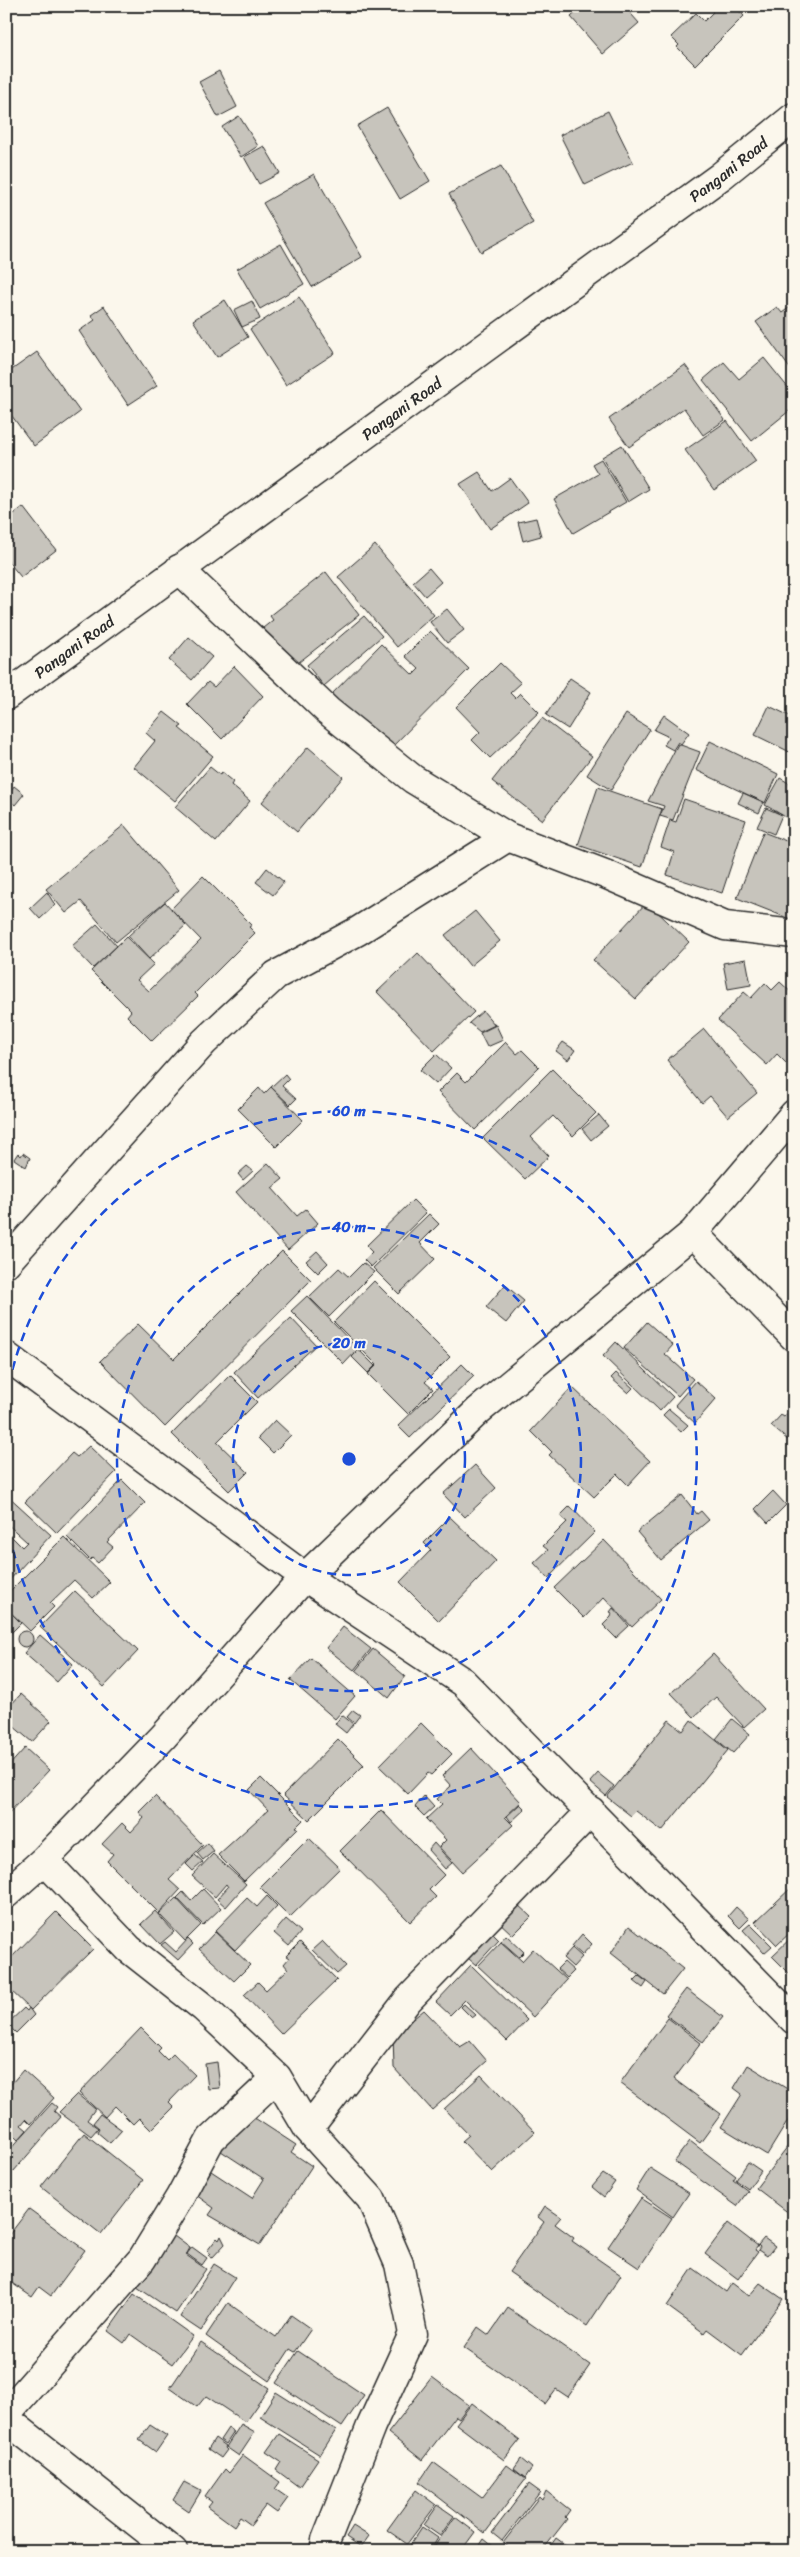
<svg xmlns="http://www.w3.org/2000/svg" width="800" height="2557" font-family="Sriracha,sans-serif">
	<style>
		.building { fill: #c7c4bc; stroke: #2b2b2b }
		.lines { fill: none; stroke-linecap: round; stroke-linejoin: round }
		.minor-casing { stroke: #2b2b2b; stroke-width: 31 }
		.secondary-casing { stroke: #2b2b2b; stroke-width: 31 }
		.minor { stroke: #fbf7ec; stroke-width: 28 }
		.secondary { stroke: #fbf7ec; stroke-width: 28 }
		.ring { fill: none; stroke: #1d4ed8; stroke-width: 2.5; stroke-dasharray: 9 6 }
		.labels { text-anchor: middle; stroke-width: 4; stroke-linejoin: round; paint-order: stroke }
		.street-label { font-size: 16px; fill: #2b2b2b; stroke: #fbf7ec }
		.centre { fill: #1d4ed8; stroke: #fbf7ec; stroke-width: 2.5 }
		.ring-label { font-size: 15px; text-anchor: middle; font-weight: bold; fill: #1d4ed8; stroke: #fbf7ec; stroke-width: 4; stroke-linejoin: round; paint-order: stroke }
	</style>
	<rect width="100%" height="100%" fill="#fbf7ec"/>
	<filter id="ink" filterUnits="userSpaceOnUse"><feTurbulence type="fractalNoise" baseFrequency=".02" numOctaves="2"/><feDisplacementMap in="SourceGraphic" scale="10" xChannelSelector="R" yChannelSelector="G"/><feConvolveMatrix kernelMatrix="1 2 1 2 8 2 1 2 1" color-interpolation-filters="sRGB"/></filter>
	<g filter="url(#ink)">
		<path class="building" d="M583,6H624L639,23L603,54L571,17Z
			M707,6H734L744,16L695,65L677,47L679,45L671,37L696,13L704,21L713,12Z
			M219,71L237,107L218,117L199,82Z
			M387,108L430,181L400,199L357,126Z
			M608,111L633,162L585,185L560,135Z
			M239,116L258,146L241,157L222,127Z
			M264,146L280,173L259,184L244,157Z
			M501,166L533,223L481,252L449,194Z
			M314,174L362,257L312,287L263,203Z
			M281,244L304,284L260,309L237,269Z
			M299,297L335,353L286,385L250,329Z
			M225,300L248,337L217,357L193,320Z
			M252,301L260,319L242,327L234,310Z
			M794,304V374L756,322L777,307L782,313Z
			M104,306L157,386L128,405L79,331L95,320L91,315Z
			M37,352L80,412L34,446L6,408V374Z
			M764,358L794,395V407L752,441L703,380L724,362L739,379Z
			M685,365L725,420L703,435L684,408L629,447L609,419Z
			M727,421L756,461L714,490L685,450Z
			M622,445L649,489L628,502L602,457Z
			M601,459L626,502L573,533L554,499L598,474L592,464Z
			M479,472L492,491L510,478L528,503L490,529L460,484Z
			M23,507L56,550L21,577L6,559V520Z
			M536,518L541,536L523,541L518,522Z
			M375,545L434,615L397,647L338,577Z
			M429,568L441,582L425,596L413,582Z
			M326,572L359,615L294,666L263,628L273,620L270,616Z
			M447,609L464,630L447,643L430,622Z
			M364,616L382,636L324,686L307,665Z
			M430,631L469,669L384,755L327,699L381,644L413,675L419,669L405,656Z
			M189,637L212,657L192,680L169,660Z
			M500,663L521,683L510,693L515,698L520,693L539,712L490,758L472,740L480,732L456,707Z
			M234,666L263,696L222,739L187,704L208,682L214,687Z
			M570,678L591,692L568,729L546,715Z
			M769,706L794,718V743L790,752L755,735Z
			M164,712L182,726L179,728L213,756L175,801L134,767L155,741L146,733Z
			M626,714L650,729L611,790L587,775Z
			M664,715L689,733L681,744L678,742L673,750L664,745L669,737L654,730Z
			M542,718L592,756L542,820L492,781Z
			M710,741L778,774L765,803L696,770Z
			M678,744L700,752L673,820L660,816L664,806L648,801Z
			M308,747L343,777L297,832L262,802Z
			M210,767L220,775L221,772L233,782L231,785L250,801L216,842L175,807Z
			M780,778L794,786V822L765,805Z
			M14,786L24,794L15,805L6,797Z
			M598,787L662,809L642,867L578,845Z
			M743,793L764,802L759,813L738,803Z
			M684,799L746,820L722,893L667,875L674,852L661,847L670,820L676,822Z
			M766,808L782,815L774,834L757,827Z
			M124,825L179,890L116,942L81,901L66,913L46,889Z
			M763,832L794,844V909L790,919L737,898Z
			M267,868L284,882L273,895L256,882Z
			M203,876L252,925L249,927L255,933L195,993L198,996L152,1041L127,1016L131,1011L91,971L126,937L154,964L137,980L149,991L201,940L171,909Z
			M47,892L55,905L40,919L30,908Z
			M165,902L186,925L149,959L128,936Z
			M647,902L689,942L636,999L593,960Z
			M475,911L500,941L470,966L445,935Z
			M97,924L117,946L93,968L72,946Z
			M418,953L474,1012L434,1051L377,992Z
			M746,959L751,985L728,989L723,963Z
			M780,982L794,995V1057L787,1064L777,1054L767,1065L718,1020L744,992L751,998L765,983L772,990Z
			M483,1011L495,1025L480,1032L469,1023Z
			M496,1025L503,1040L487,1047L480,1033Z
			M704,1029L757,1093L728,1117L710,1096L702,1103L667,1060Z
			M506,1042L517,1054L522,1050L539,1067L475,1130L438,1092L457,1073L466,1082Z
			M563,1042L575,1050L568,1060L556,1051Z
			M436,1054L451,1068L436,1084L420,1070Z
			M552,1069L596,1113L573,1136L553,1116L531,1137L549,1156L525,1179L483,1138Z
			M285,1074L289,1079L282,1086L296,1099L290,1105L271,1087Z
			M271,1087L303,1120L276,1147L238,1109L259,1088L264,1094Z
			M599,1115L608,1126L591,1140L582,1129Z
			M18,1153L21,1156L23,1153L30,1158L26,1167L14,1159Z
			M268,1163L283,1179L272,1188L297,1216L306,1209L318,1223L288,1250L236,1192Z
			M247,1166L253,1171L243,1180L238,1174Z
			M413,1200L426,1213L371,1267L364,1260L372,1252L366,1246Z
			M429,1214L439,1224L420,1243L435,1259L399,1294L373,1268Z
			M282,1251L311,1280L165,1427L100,1361L138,1324L174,1359Z
			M317,1251L328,1263L318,1273L306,1261Z
			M363,1263L374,1272L329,1317L309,1297L339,1268L349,1277Z
			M374,1281L450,1357L425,1382L433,1389L408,1414L368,1374L377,1365L334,1322Z
			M505,1285L524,1301L506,1323L486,1307Z
			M307,1296L358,1349L344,1364L291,1311Z
			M291,1318L316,1345L258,1398L234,1372Z
			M647,1322L673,1345L665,1354L693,1379L678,1396L624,1348Z
			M616,1342L673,1397L660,1411L603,1356Z
			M359,1350L375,1366L368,1373L352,1357Z
			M462,1364L474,1376L410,1438L398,1426Z
			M616,1373L633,1388L628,1393L611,1378Z
			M230,1375L257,1402L217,1442L248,1472L229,1491L172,1434Z
			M696,1381L716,1399L695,1423L675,1405Z
			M572,1387L650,1461L628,1485L617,1474L594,1497L549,1455L552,1452L531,1431Z
			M794,1406V1445L771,1426L781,1415L784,1417Z
			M669,1409L688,1425L681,1432L663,1415Z
			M275,1420L291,1435L273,1453L258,1438Z
			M89,1446L116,1472L57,1533L25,1502L72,1453L77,1457Z
			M475,1465L496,1488L465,1517L443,1494Z
			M122,1480L145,1503L107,1542L113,1547L98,1563L92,1558L90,1560L67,1537Z
			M773,1491L786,1505L768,1523L755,1509Z
			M6,1494L51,1535L6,1584V1540L10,1535L22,1547L27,1542L6,1523Z
			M682,1495L697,1514L701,1511L709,1520L661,1560L637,1532Z
			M570,1506L595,1532L548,1578L534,1563L548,1550L543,1546L567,1522L560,1516Z
			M450,1517L496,1561L439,1621L400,1582L431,1550L424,1543Z
			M64,1537L110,1582L93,1598L74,1580L50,1603L54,1607L30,1631L6,1608V1595Z
			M604,1540L661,1599L632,1627L604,1597L584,1618L554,1588Z
			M75,1591L138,1651L104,1687L40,1627Z
			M6,1608L21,1623L6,1638Z
			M613,1608L629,1626L616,1638L603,1625L611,1617L612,1613L610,1612Z
			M343,1627L371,1649L354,1670L326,1648Z
			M17 1639a8 8 0 1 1 16 0a8 8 0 1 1-16 0Z
			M40,1635L73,1664L57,1682L24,1653Z
			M373,1649L405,1676L389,1698L356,1670Z
			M713,1654L764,1709L744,1727L716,1697L694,1717L671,1693Z
			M311,1658L355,1696L335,1719L290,1680Z
			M21,1694L51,1721L32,1742L6,1720V1710Z
			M353,1710L360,1715L354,1723L347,1717Z
			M342,1715L353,1724L346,1733L335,1724Z
			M732,1719L750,1734L733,1753L716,1739Z
			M669,1720L683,1731L691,1720L728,1750L662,1831L636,1811L631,1816L607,1797Z
			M421,1723L452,1754L431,1775L428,1773L408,1794L379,1766Z
			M6,1726L14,1734L6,1743Z
			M338,1739L364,1765L309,1820L283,1795Z
			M25,1748L49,1770L6,1816V1769Z
			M471,1748L521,1802L505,1817L513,1825L462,1872L439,1847L446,1840L426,1819L442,1804L437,1799L451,1786L442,1776Z
			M598,1773L614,1786L606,1796L590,1782Z
			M261,1778L303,1820L296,1827L298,1828L244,1881L218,1855L268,1810L249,1790Z
			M155,1796L203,1845L169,1880L180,1890L159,1913L107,1861L113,1854L102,1844L122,1823L131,1832L144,1818L139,1812Z
			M424,1796L434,1807L424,1816L415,1807Z
			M520,1804L525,1809L511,1822L507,1816Z
			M381,1810L444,1875L429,1890L436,1897L410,1922L340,1851Z
			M309,1838L340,1868L290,1917L260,1887Z
			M208,1843L214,1851L203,1860L197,1853Z
			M434,1843L452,1863L445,1869L428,1850Z
			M213,1854L246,1884L226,1907L217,1899L228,1887L226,1884L215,1897L192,1876Z
			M195,1855L203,1862L193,1871L186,1864Z
			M794,1885V1929L777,1945L755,1922Z
			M203,1889L221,1908L203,1925L177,1898L183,1892L191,1901Z
			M267,1896L277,1906L235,1950L215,1931L247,1898L257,1907Z
			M176,1898L201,1925L185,1941L159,1914Z
			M516,1903L531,1917L513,1935L496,1919Z
			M736,1907L749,1919L740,1928L728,1916Z
			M155,1911L174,1932L160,1944L141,1924Z
			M56,1912L93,1949L31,2010L6,1986V1963Z
			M286,1919L301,1932L289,1946L274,1933Z
			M750,1924L772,1946L764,1953L743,1930Z
			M629,1926L683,1969L663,1994L611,1953Z
			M486,1927L499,1940L476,1965L462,1953Z
			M215,1932L250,1965L234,1981L199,1949Z
			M582,1934L592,1944L582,1955L572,1946Z
			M506,1935L524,1952L519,1957L501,1941Z
			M794,1935V1969L789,1973L772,1956Z
			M188,1939L193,1944L178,1960L161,1945L165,1942L176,1952Z
			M322,1941L346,1966L337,1974L312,1950Z
			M300,1942L337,1980L281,2034L244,1995L258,1982L266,1990L288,1969L284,1964L289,1958L286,1956Z
			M501,1942L522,1961L533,1949L567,1980L533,2017L478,1966Z
			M572,1948L582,1957L573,1967L563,1958Z
			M564,1962L574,1971L567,1978L557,1969Z
			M471,1965L527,2020L507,2041L465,2000L450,2015L436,2002Z
			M639,1976L647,1982L643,1988L634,1981Z
			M686,1989L723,2017L703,2042L666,2015Z
			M464,2004L476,2015L472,2018L461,2007Z
			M24,2008L27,2011L29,2008L34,2015L16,2033L7,2024Z
			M424,2010L460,2047L470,2041L487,2061L432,2110L394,2068L393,2035Z
			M668,2018L701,2043L674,2079L721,2114L700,2143L620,2083Z
			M141,2028L161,2048L158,2051L167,2060L173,2054L195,2075L169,2102L174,2107L151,2130L139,2118L133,2124L115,2106L105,2117L79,2093Z
			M217,2062L220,2088L208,2089L205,2064Z
			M748,2065L794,2093V2111L767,2155L721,2127L742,2094L734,2088Z
			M23,2070L54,2098L31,2124L26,2119L21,2125L27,2130L18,2140L11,2133L6,2139V2090Z
			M481,2075L535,2132L492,2172L462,2141L469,2135L444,2109Z
			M77,2094L95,2109L87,2120L98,2128L91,2136L59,2112Z
			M52,2103L57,2107L54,2111L61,2117L13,2172L6,2166V2154Z
			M247,2113L296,2145L291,2152L312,2166L260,2245L209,2215L214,2208L196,2195L211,2171L252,2198L264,2179L221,2151Z
			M100,2114L122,2130L110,2143L97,2132L99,2128L93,2123Z
			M84,2133L143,2180L101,2234L41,2187Z
			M794,2138V2217L756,2188Z
			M690,2141L736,2176L733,2180L748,2191L737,2206L674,2161Z
			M748,2162L761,2171L748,2189L736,2180Z
			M650,2168L689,2193L673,2217L636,2190Z
			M603,2174L615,2182L604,2197L592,2187Z
			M641,2198L672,2218L639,2268L608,2247Z
			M545,2206L561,2217L555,2224L574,2238L572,2241L621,2275L587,2326L509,2272L544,2222L538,2217Z
			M29,2209L85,2250L51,2296L39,2287L32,2297L6,2279V2239Z
			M728,2223L758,2246L755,2250L758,2252L738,2279L705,2254Z
			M170,2233L190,2248L186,2255L206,2269L176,2313L134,2285Z
			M221,2236L225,2244L212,2258L209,2256L211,2254L207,2251L217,2238L219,2240Z
			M764,2238L775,2246L767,2256L758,2250L760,2247L758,2245Z
			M192,2247L207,2258L202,2265L187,2254Z
			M214,2264L235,2277L201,2331L180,2317Z
			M693,2268L726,2292L732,2283L749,2296L760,2283L783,2299L742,2355L707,2329L704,2333L667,2306Z
			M134,2294L193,2336L172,2364L130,2334L124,2343L108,2331Z
			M228,2303L276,2337L291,2315L311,2329L295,2352L290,2349L269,2381L206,2336Z
			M508,2308L590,2365L568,2397L556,2389L545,2404L464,2348L478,2327L489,2335Z
			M201,2342L269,2388L245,2422L206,2396L197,2407L170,2388Z
			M298,2351L364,2395L342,2427L276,2383Z
			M432,2377L469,2405L459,2418L456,2416L422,2460L388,2433Z
			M276,2392L336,2430L320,2455L260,2417Z
			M472,2403L520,2440L504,2460L456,2424Z
			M241,2424L255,2432L239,2456L226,2447Z
			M150,2425L167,2436L156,2452L139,2440Z
			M228,2428L234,2432L226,2444L220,2440Z
			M279,2434L318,2459L299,2487L276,2470L281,2462L266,2452Z
			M215,2438L226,2446L225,2448L227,2450L221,2458L208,2449Z
			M243,2455L280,2482L275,2489L288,2498L277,2513L266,2505L251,2525L240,2517L234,2526L208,2507L212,2502L205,2497L225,2469L229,2473Z
			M521,2459L532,2468L525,2478L514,2469Z
			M433,2462L482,2498L507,2465L526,2479L485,2533L419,2482Z
			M184,2482L201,2491L189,2511L173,2500Z
			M529,2484L540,2492L502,2541L492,2533Z
			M416,2490L436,2505L407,2544L387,2530Z
			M546,2491L570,2510L565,2517L567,2519L542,2551H514L503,2543L539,2497L542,2500Z
			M438,2505L454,2516L440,2536L424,2525Z
			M455,2517L475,2532L461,2551H431Z
			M353,2526L369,2536L361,2547L346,2537Z
			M422,2527L438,2538L430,2551H419L410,2545Z
			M556,2538L574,2551H547Z
			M484,2539L499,2551H476Z"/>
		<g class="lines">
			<g class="minor-casing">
				<path id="minor" d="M179,569L328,711L413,779L508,837L605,874L725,926L794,934
					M693,1233L794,1337
					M6,1263L204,1042L276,975L358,931L508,837
					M6,1356L305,1577L463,1682L794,2020
					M44,1860L129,1949L204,2008L277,2077L308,2129L371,2199L399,2264L413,2334L371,2426L326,2540L324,2551
					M6,1894L44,1860L163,1737L305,1577L478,1411L693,1233L794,1114
					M308,2129L408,2000L591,1811
					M6,2414L142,2259L180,2197L211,2139L277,2077
					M6,2419L173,2551"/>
			</g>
			<g class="secondary-casing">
				<g id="secondary">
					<path id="s1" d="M6,696L721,176L794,117"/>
				</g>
			</g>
			<use href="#minor" class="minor"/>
			<use href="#secondary" class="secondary"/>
		</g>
	</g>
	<g class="ring">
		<circle cx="349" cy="1459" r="116"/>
		<circle cx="349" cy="1459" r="232"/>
		<path d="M6 1399A348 348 0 1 1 6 1519"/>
	</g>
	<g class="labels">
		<g class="street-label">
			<text dy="6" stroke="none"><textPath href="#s1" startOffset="894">Pangani Road</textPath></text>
			<text dy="6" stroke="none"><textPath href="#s1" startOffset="489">Pangani Road</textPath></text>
			<text dy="6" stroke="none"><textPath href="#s1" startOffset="84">Pangani Road</textPath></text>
		</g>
	</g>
	<circle cx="349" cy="1459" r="8" class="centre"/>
	<g class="ring-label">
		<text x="349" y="1116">60 m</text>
		<text x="349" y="1232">40 m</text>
		<text x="349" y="1348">20 m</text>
	</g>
	<rect width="800" height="2557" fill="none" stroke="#fbf7ec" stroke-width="25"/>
	<rect x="12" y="12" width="775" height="2532" fill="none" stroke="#2b2b2b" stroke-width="2" filter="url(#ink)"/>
</svg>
